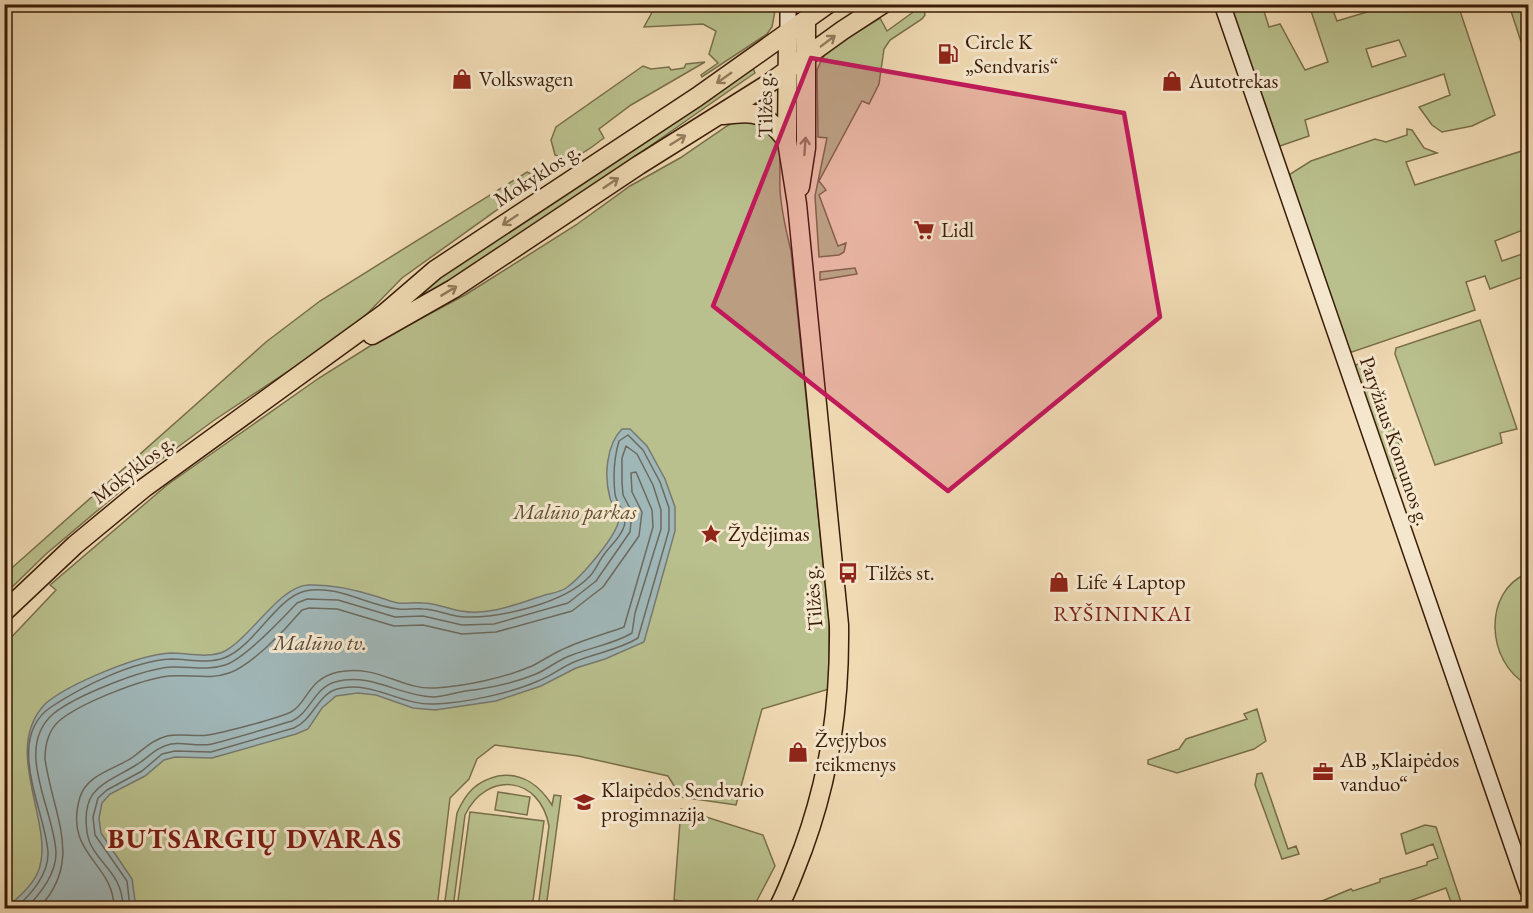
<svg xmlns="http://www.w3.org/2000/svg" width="1533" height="913" font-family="'EB Garamond',serif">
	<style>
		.green { fill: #b9c08d; stroke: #796e4a; stroke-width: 1.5; fill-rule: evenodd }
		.water { fill: #a0b7b8; stroke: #777971; stroke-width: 1.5 }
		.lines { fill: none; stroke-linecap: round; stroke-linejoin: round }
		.shore { stroke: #6c6a5f; stroke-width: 1.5 }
		.secondary-casing { stroke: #391c06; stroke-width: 18 }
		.primary-casing { stroke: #391c06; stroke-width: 21 }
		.secondary { stroke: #f5e7ce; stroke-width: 15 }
		.primary { stroke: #f0dab3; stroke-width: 18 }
		.oneway { stroke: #947b5c }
		.marked { fill: #c2185b; fill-opacity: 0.2; stroke: #c2185b; stroke-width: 4.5; stroke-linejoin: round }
		.labels { text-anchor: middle; stroke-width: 6; stroke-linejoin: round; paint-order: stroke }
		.poi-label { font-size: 21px; fill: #391c06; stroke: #f5e7ce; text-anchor: start }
		.street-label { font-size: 21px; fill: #391c06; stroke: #f5e7ce }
		.park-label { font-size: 21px; font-style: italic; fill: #5f4d2e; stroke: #f5e7ce }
		.neighbourhood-label { font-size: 22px; letter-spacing: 1.5px; fill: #7a1f14; stroke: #f5e7ce }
		.water-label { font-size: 22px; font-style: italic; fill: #584a3b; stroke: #f5e7ce }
		.district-label { font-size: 27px; font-weight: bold; letter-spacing: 1.5px; fill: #7a1f14; stroke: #f5e7ce }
	</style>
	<rect width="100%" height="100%" fill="#f0dab3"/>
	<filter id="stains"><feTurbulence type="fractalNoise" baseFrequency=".00333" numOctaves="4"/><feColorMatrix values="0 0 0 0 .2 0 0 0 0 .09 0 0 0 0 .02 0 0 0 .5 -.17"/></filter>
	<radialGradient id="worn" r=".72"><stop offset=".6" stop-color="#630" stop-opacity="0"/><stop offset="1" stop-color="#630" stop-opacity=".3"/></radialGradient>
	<path class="green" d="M656,5V4L776,5L772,27L767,34L702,77L701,75L718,63L709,54L716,31L703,24L644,27Z
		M923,5L925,15L922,19L890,40L884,49L879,84L869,104L862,101L819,181L826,190L819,195L838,246L846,243L844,252L839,255L819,257L815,196L827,138L818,137L817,70L821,61L827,51L880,18L887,31Z
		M1228,5H1262L1269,27L1280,24L1305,70L1328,62L1309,5H1331L1337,21L1367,12L1365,6L1369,5H1458L1495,115L1472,126L1442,132L1432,125L1419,107L1450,95L1444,74L1305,120L1309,136L1277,147ZM1399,40L1406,56L1372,67L1366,49Z
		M1509,5H1528V63Z
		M705,62L631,105L599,129L604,138C590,148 574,164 555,155L551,140L556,127L643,66L651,69L669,67L671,70L684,68L686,64Z
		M752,66L755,73C636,154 521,242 396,314L426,285Z
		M750,117L777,132C782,155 779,167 780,189C781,211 786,230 791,251L829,620V689L762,709L736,805L681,797L668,776L578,756L495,745L477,759L469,779L450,798L437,908H5L4,645L56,590L50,585L167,485L319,378L378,341L465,295L576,225L630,186L680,158L727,126L740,119Z
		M1407,129L1412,130L1424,148L1437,153L1406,162L1415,185L1528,149V228L1495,241L1502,261L1528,252V275L1490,289L1485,276L1466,282L1475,310L1352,352L1347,349L1287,176L1311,161L1375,139L1386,142L1407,135Z
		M527,172L533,175L534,181L526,189L402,278L364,317L320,350L213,421L136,478L46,554L5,594V574L266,342L320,301Z
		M855,268L857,274L820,280V272Z
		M1480,320L1517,429L1500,433L1502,443L1435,465L1395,354L1396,348Z
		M1369,358L1407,467L1402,477L1392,479L1354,370L1356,365Z
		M1528,573V685C1486,663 1482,591 1528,573Z
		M1257,709L1266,741L1254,749L1177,773L1148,764V760L1179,749L1186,739L1247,719L1244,714Z
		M1262,773L1288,849L1296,846L1299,854L1282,859L1255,785L1257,774Z
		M498,776C522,772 540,786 552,805L554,795L561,796L546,908H538L549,826C540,776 487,770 465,815L453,908H444L457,813C466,792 477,781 498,776Z
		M498,792L530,797L527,815L495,810Z
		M681,809L763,835L775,866L753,908H723L674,900Z
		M470,812L544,821L532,908H457Z
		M1425,825L1436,827L1463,908H1453L1446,888L1390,908H1295L1303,906L1305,908L1351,889L1353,891L1380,882V879L1427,865V862L1438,858L1433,844L1406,854L1401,834Z"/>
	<path class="water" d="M622,429H630L647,446L665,479L675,507V531L644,642L605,659L576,668L541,686L496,701L435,710L413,708L376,695L358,693L336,696L322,708L308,729L296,734L212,758L175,757L164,760L145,776L110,794L102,803L99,818L101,833L132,879L136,908H6C18,898 32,886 38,872C57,825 0,752 45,704C68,684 140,654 171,653C188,653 209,659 225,651C251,637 280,586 308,585C331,584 353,589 375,596C383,598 391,602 398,603C406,604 415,602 423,603C436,603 448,609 461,611C489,616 517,604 542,596C550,593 559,593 566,588C579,579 622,532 619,515C618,509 611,504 610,498C604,477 606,445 622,429Z"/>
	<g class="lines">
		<path class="shore" d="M15,908C31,895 49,874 48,852C45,810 4,739 51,707C83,686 133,661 171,659C188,659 207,664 224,658C254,647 276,598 305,591C338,584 367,606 398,609C406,610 415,608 423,609C437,609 451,617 465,617C501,618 565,603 590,576C595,571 598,563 603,556C609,547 619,539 623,529C630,514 617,507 615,494C613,476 614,458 619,441L628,435L643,450L660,482L669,508V530L638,638C619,650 595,653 574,662C562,667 551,676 538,681C511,693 465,703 435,704C401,706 373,680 337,689C317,695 313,720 294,728L211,752L175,751L162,754L142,771L107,790L98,798L93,817L95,835L127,881L130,908
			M27,908C40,893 56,875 56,853C55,811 13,749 53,714C75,696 142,669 171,667C189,666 207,671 225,665C245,659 282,619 297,603L307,599L338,600L395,617L423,616L462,625L494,624L568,603L596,581L630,532L632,512L623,495L622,482V458L626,446L637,454L653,485L661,510V529L635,613L632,633C614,644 592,647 572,655C559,659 548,669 536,674C512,684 490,688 465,691C454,693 443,697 433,697C398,696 372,672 335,682C314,688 310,713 292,721C265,729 239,737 212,744C199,747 184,742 171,744C156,747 148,758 136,765C104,785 81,787 87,832C91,862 123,869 123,908
			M39,908C84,860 53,816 45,759C45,745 48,731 59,721C80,703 142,679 169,676C189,674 210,680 229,673C251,666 286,629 302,610L309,608L337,609L394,626L423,625L462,634L496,632L572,611L603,587L639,536L642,512L632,492L631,473L636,472L652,510L653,527L624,627C605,634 586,639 568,647C555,652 544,660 532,666C504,678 466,686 435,688C401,690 378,664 338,672C307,679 308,703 291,712C279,718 222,733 208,735C195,737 181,733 167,736C152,740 145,748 133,757C116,769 87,774 80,797C63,855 114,862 114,908"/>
		<g class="secondary-casing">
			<path id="secondary" d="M1222,4L1528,891
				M788,34V4"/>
		</g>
		<g class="primary-casing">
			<path id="primary" d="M723,115C759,111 764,112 787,141
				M800,187L806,148V21
				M372,335L453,289L639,165L768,84L843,30L883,4
				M4,612L75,545L144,488L385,313L435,270L697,97L828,4
				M778,908C788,890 795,869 803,849C830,775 840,704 839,625L797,204L787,141L788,34"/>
		</g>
		<use href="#secondary" class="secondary"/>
		<use href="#primary" class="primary"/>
	</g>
	<defs><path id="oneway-shaft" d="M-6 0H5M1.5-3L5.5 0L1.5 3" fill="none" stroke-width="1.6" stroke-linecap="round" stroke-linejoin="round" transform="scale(1.5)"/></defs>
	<g class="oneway">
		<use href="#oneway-shaft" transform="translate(828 41) rotate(-37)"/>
		<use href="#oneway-shaft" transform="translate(724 78) rotate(145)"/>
		<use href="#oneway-shaft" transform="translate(678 140) rotate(-32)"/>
		<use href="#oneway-shaft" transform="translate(805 146) rotate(-86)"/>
		<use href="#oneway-shaft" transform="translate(611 183) rotate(-34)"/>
		<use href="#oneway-shaft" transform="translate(510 220) rotate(146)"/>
		<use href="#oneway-shaft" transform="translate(449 291) rotate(-31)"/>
	</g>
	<path class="marked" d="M811,58L1124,113L1160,317L948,491L713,306Z"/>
	<defs>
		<g id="fuel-bare" transform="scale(1.62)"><path d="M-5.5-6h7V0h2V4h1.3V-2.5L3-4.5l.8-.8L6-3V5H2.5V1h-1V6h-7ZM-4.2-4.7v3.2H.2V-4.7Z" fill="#8f2418" stroke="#f5e7ce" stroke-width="2.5" paint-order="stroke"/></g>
		<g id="shop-bare" transform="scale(1.62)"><path d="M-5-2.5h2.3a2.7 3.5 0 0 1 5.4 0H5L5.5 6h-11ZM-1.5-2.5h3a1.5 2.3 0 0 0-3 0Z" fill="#8f2418" stroke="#f5e7ce" stroke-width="2.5" paint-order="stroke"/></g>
		<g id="supermarket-bare" transform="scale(1.62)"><path d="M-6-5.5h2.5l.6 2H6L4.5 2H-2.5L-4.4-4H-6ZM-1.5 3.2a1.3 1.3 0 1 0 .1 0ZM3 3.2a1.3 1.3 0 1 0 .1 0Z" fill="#8f2418" stroke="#f5e7ce" stroke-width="2.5" paint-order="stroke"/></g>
		<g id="sight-bare" transform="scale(1.62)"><path d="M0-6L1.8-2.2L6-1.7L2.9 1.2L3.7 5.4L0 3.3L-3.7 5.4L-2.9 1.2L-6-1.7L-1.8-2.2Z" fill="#8f2418" stroke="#f5e7ce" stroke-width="2.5" paint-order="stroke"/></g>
		<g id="bus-bare" transform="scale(1.62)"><path d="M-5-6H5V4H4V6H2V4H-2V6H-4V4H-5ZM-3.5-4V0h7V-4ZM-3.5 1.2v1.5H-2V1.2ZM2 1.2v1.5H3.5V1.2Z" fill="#8f2418" stroke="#f5e7ce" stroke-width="2.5" paint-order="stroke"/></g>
		<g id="office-bare" transform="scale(1.62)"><path d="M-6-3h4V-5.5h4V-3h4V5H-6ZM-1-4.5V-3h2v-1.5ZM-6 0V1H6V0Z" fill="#8f2418" stroke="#f5e7ce" stroke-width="2.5" paint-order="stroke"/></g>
		<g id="school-bare" transform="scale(1.62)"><path d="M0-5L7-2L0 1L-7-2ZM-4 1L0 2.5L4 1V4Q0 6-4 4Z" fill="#8f2418" stroke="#f5e7ce" stroke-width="2.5" paint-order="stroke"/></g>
	</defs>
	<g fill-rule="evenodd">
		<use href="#fuel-bare" x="948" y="54"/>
		<use href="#shop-bare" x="462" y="79"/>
		<use href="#shop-bare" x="1172" y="81"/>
		<use href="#supermarket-bare" x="924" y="230"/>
		<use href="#sight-bare" x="711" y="534"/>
		<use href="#bus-bare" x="848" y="573"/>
		<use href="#shop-bare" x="1059" y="582"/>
		<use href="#shop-bare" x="798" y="752"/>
		<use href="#office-bare" x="1323" y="772"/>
		<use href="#school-bare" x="584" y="802"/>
	</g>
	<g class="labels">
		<g class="poi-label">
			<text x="965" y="49">Circle K<tspan x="965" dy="24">„Sendvaris“</tspan></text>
			<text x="479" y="86">Volkswagen</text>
			<text x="1189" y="88">Autotrekas</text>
			<text x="941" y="237">Lidl</text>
			<text x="728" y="541">Žydėjimas</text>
			<text x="865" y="580">Tilžės st.</text>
			<text x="1076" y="589">Life 4 Laptop</text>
			<text x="815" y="747">Žvejybos<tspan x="815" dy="24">reikmenys</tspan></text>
			<text x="1340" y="767">AB „Klaipėdos<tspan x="1340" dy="24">vanduo“</tspan></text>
			<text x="601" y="797">Klaipėdos Sendvario<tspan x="601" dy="24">progimnazija</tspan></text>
		</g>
		<g class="street-label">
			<text transform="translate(765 105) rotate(-91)" y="7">Tilžės g.</text>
			<text transform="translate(537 175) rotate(-33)" y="7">Mokyklos g.</text>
			<text transform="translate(1395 441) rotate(71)" y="7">Paryžiaus Komunos g.</text>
			<text transform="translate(133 469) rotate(-38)" y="7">Mokyklos g.</text>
			<text transform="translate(813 598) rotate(-95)" y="7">Tilžės g.</text>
		</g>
		<g class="park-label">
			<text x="575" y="519">Malūno parkas</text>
		</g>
		<g class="neighbourhood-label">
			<text x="1123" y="621">RYŠININKAI</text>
		</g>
		<g class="water-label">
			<text x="320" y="650">Malūno tv.</text>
		</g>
		<g class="district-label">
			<text x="255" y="848">BUTSARGIŲ DVARAS</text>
		</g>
	</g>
	<rect width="1533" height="913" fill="none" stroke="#f0dab3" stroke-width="24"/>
	<rect x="6" y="6" width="1521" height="901" fill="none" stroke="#391c06" stroke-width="3"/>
	<rect x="12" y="12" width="1509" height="889" fill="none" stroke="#391c06" stroke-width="1.5"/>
	<rect width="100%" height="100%" filter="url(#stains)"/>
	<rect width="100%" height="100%" fill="url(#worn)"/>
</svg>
